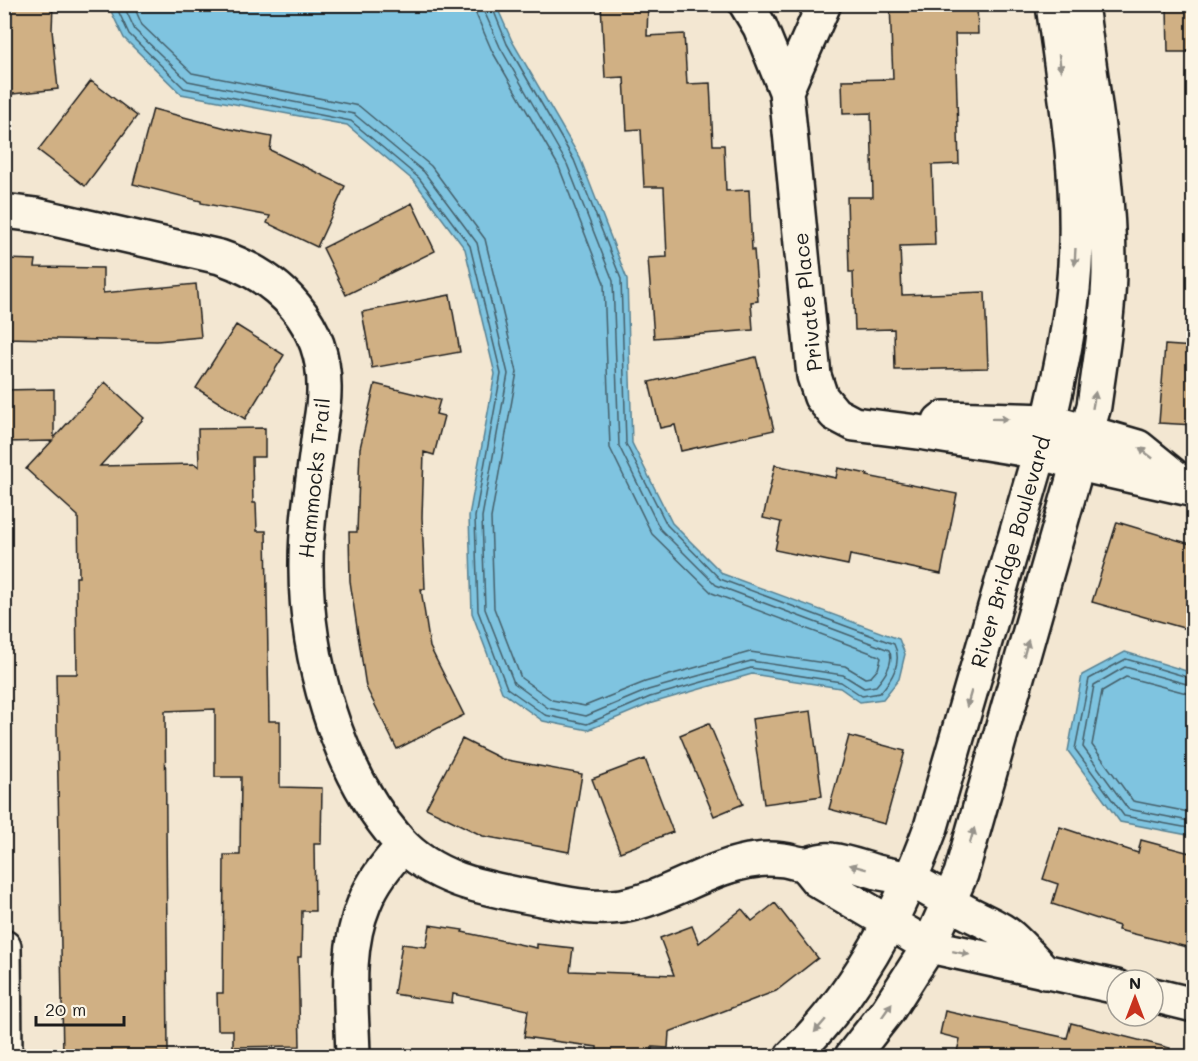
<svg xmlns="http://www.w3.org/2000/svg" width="1198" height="1061" font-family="Mali,sans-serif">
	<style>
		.water { fill: #7fc4e0; stroke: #578192; stroke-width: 1.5 }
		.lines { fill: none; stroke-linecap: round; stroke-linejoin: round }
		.shore { stroke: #445f6a; stroke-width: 1.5 }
		.building { fill: #d0b084; stroke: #1c1c1c; stroke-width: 1.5 }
		.street-casing { stroke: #1c1c1c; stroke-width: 38 }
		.street { stroke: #fcf5e5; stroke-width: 33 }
		.oneway { fill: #97938b }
		.labels { text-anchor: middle; stroke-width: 6; stroke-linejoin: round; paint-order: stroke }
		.street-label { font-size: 21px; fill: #1c1c1c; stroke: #fcf5e5 }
	</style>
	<rect width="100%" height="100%" fill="#f3e7d2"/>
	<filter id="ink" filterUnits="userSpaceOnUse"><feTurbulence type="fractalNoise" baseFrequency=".0167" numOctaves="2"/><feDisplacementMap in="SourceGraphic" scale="12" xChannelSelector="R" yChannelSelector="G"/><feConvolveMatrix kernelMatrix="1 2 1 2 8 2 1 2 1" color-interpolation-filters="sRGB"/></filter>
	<g filter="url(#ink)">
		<path class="water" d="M108,5H496L512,41L580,158L627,279L632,443L672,523L723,574L899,639L905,654L899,679L883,699L860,702L840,688L752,674L652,703L588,730L543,721L502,692L472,613L469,516L495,374L465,249L415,182L347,125L181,94L124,38Z
			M1125,652L1193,673V836L1120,822L1068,751L1082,675Z"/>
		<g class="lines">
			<path class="shore" d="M115,4L129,34L184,88L351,121L419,178L470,246L501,374L475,517L478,611L507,688L545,715L587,724L650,697L751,668L841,682L862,696L880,693C892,679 903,662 894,644L720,579L667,525L626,444L621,279L574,160L507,44L491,4
				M123,4L135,30L188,81L354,114L424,172L477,243L508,374L482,517L485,609L514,683L548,708L586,716L648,690L751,661L843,675L864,688L876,686C884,677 895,662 889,650L716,585L660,529L619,446L613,281L567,164L500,47L484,11V4
				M133,4L142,25L192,73L359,106L431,166L485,239L517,372L491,518L494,608L521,678L552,700L585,706L645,682L750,652L845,666L865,678L871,677L878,669L881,658L879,656L712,593L652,534L610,448L604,283L559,167L492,51L476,14L475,4
				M1194,679L1126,659L1089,679L1075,749L1124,816L1194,829
				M1194,686L1125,667L1094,685L1083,747L1128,809L1194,822
				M1194,695L1126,677L1102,691L1092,745L1133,801L1194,813"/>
		</g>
		<path class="building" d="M4,4H53L52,30L58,89L4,95Z
			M601,4H648L647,36L684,34L687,84L710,83L713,145H724L726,191L749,190L752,250H754L758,301L751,302L753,330L654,338L648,258L667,257L664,187H644L641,129L627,130L624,77L605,78Z
			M890,4H977L978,34H955L959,164L932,165L935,245L900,246L902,295L985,292L988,368L895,370L894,329L855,330L853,272H849L847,197H873L871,113L843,114L842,80L893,79Z
			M1167,7H1194V52H1168Z
			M91,81L137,116L85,186L38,150Z
			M153,109L230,129L272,137L270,150L345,186L317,247L267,223L270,216L201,203V201L133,184Z
			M412,203L435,251L346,295L323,248Z
			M5,259L36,260L35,267L103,268V293L196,284L201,337L157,341L4,338Z
			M450,295L460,352L372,368L362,312Z
			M236,325L284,355L245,419L196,388Z
			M1165,345L1194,347V425L1159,423Z
			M756,357L774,430L681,451L675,425L660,428L649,382Z
			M105,382L144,418L100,466L195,464L199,467L198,429L265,428V457H252L253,503H256L257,531H266L269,721H280V787L322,788L321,844H314L315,911H302L301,957H298L300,1046L233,1047V1030H218L217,993H223L224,855H240L241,777H215V709L165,711L168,1053H144V1056H63L56,674H77L76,577H79L78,516L26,469L52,441L4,442V390L54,389V438Z
			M375,384L440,400L436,414L444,416L434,455L424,452L422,517L425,589H421L430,647L464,715L397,749L366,687L350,581L349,532H357L360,448Z
			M775,465L836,478L838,468L868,474L867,476L957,494L941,574L850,555L848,565L775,550L781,522L763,518Z
			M1117,522L1194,545V631L1092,602Z
			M811,711L822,796L764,804L752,719Z
			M709,723L743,804L714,816L680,735Z
			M849,736L905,751L885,824L829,809Z
			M462,739L502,759L582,774L569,852L483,836L426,808Z
			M645,759L673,832L620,852L592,779Z
			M1060,827L1138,853L1141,840L1194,854V922L1187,947L1118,930L1119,926L1052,904L1058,884L1043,879Z
			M775,903L818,958L776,991L669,1032L668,1048L652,1047V1056H597V1047L524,1037L528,1010L453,994L452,1003L394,994L402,944L426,947L430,925L463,930L462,932L537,948V944L573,948L570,971L674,975L660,938L692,926L699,943L742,909L752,921Z
			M945,1011L1067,1038L1071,1023L1170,1048L1169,1056H956L960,1039L940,1034Z"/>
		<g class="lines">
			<g class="street-casing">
				<path id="street" d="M746,4L760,27L786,91L814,376L821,397L835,414L854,424L925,433L1041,452L1078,464L1194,490
					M786,91L824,4
					M4,211L36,215L220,257C281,278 326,324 324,392C324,406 321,420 319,433C314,476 306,519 306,562C305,655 336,770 399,841C436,882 490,889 541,899C568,904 595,910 622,906C669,898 710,865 757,860C766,858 776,859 784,860C791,861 798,864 805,864C814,864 822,858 831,860C847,862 862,868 877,872C888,875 900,876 910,880C931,889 950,904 970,914C983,921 1000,927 1011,937C1023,948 1034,960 1045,972
					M940,421L944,418L1049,421L1138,447L1185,485
					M804,864L817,880L929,946L1117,987
					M4,947L5,1056
					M1153,995L1194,1005
					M353,1056C352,1007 344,951 364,904C373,881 387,864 403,846
					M792,1056C856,996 901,909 931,827L1049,421C1063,361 1075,302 1076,241C1078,162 1063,83 1053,4
					M852,1056L888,1010L929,946L961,874L1094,406C1100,362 1108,318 1109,274C1110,184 1092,93 1081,4"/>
			</g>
			<use href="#street" class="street"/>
		</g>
		<defs><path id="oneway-solid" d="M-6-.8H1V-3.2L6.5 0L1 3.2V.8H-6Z" transform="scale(1.5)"/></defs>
		<g class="oneway">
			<use href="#oneway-solid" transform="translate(1060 63) rotate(83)"/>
			<use href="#oneway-solid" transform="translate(1075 257) rotate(93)"/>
			<use href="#oneway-solid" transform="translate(1094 400) rotate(-80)"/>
			<use href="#oneway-solid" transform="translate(1000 419) rotate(1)"/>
			<use href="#oneway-solid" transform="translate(1146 453) rotate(-142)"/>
			<use href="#oneway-solid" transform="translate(1026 648) rotate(-74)"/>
			<use href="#oneway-solid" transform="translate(969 699) rotate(106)"/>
			<use href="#oneway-solid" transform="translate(972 836) rotate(-74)"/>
			<use href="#oneway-solid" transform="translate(858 867) rotate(-165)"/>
			<use href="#oneway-solid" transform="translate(961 953) rotate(12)"/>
			<use href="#oneway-solid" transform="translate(887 1010) rotate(-55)"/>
			<use href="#oneway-solid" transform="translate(820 1026) rotate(131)"/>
		</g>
	</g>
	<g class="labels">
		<g class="street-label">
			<text transform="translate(808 302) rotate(-96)" y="7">Private Place</text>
			<text transform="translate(315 478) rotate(-84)" y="7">Hammocks Trail</text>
			<text transform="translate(1011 552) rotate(-74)" y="7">River Bridge Boulevard</text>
		</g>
	</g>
	<rect width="1198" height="1061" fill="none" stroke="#fcf5e5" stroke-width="24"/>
	<rect x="12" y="12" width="1174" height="1037" fill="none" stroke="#1c1c1c" stroke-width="2" filter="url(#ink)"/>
	<g transform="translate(1135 998)"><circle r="28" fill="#fcf5e5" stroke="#a29e95" stroke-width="1.5"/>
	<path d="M0-4.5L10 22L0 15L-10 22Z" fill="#c8321e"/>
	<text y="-9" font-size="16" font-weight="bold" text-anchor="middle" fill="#1c1c1c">N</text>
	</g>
	<path d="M36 1016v9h88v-9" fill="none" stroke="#1c1c1c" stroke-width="3"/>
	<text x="45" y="1016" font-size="18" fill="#1c1c1c" stroke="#fcf5e5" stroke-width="4.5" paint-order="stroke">20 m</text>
</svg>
